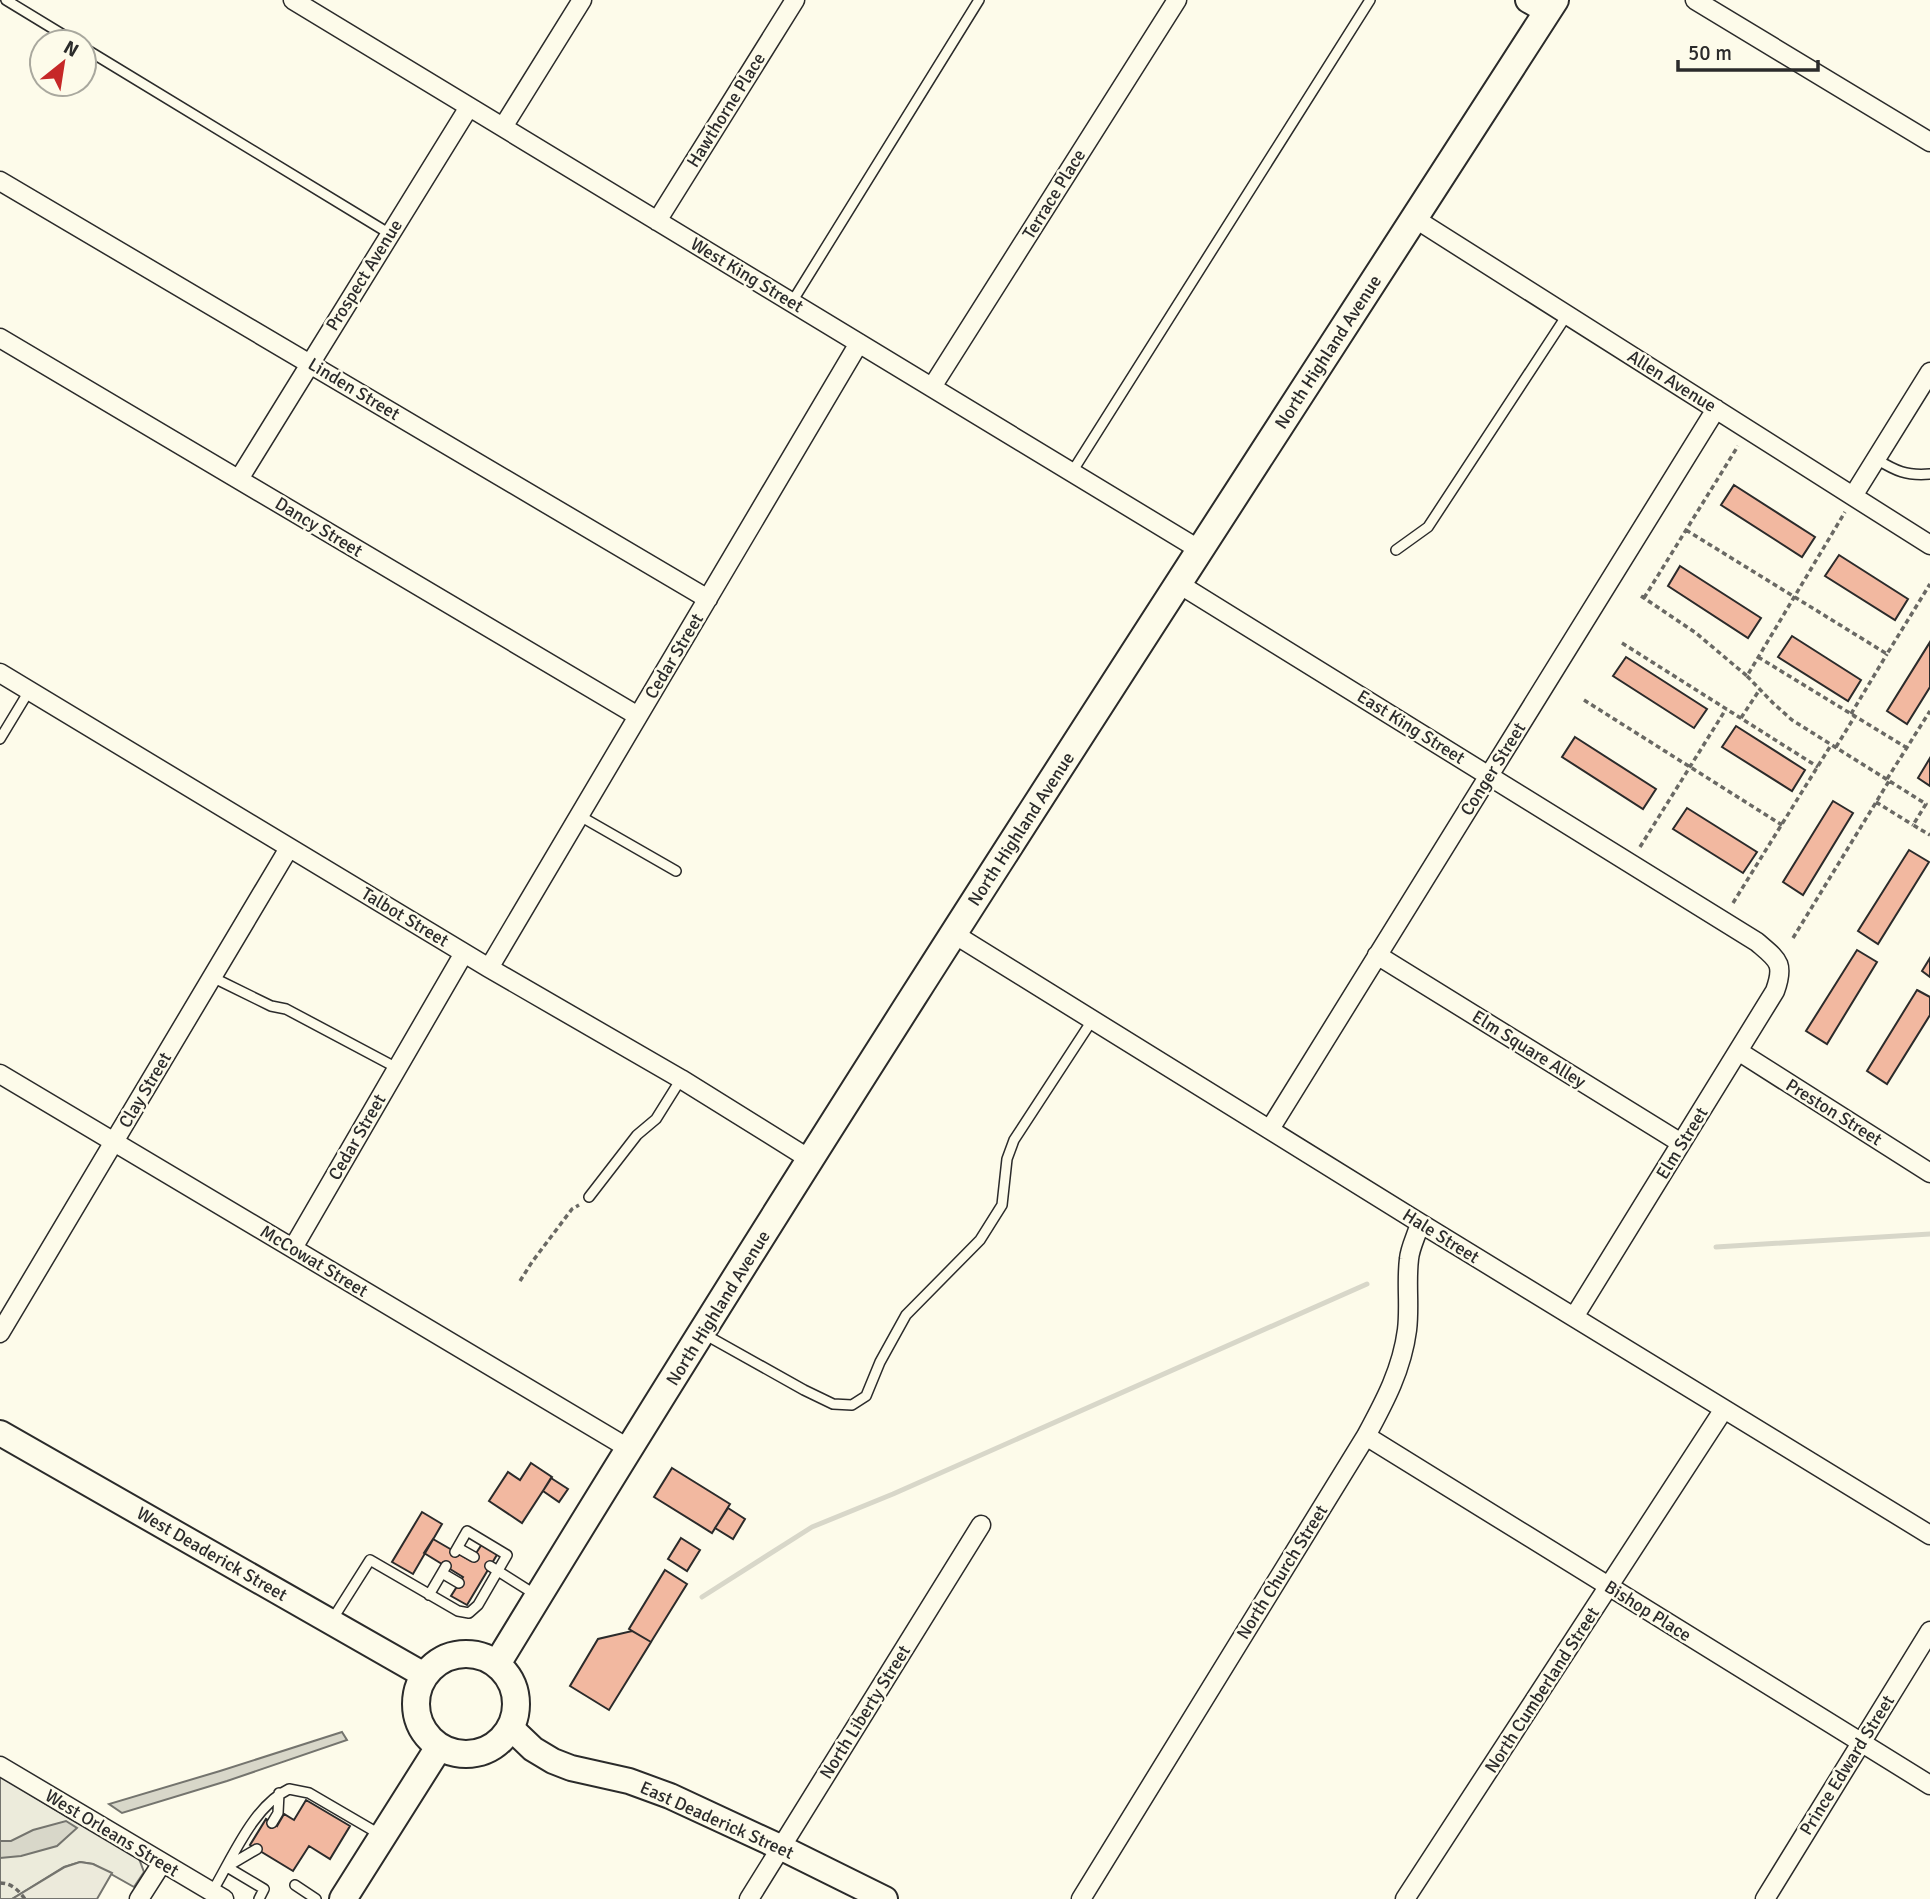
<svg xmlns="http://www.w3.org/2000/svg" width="1930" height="1899" font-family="Signika,sans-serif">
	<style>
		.green { fill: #ecebdb; stroke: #74746e; stroke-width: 2 }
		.parking { fill: #eceadb; stroke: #74746e; stroke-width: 2 }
		.water { fill: #d8d7c9; stroke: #74746e; stroke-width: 2 }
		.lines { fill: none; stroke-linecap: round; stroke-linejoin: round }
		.stream { stroke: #d8d7c9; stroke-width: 5 }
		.building { fill: #f2b8a0; stroke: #2b2b2b; stroke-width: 2 }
		.lane-casing { stroke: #2b2b2b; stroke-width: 12 }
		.street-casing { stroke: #2b2b2b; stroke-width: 21 }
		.secondary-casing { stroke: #2b2b2b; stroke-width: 28 }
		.primary-casing { stroke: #2b2b2b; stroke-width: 30 }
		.path { stroke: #6a6964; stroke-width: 3.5; stroke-dasharray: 5 3.5; stroke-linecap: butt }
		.lane { stroke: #fdfbea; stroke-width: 9 }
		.street { stroke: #fdfbea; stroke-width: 18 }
		.secondary { stroke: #fdfbea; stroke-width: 24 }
		.primary { stroke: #fdfbea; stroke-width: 26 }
		.labels { text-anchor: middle; stroke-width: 5; stroke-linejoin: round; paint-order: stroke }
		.street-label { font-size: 18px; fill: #2b2b2b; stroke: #fdfbea }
	</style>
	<rect width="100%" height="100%" fill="#fdfbea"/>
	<path class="green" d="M0,1776L67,1817L138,1856L144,1872L134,1887L93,1864L80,1862L64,1867L12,1899H0Z"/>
	<path class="parking" d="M80,1862L93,1864L112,1873L97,1899H12L65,1867Z"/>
	<path class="water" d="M342,1732L347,1740L227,1781L122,1813L109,1804L220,1771Z
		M66,1821L77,1828L57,1846L21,1856L0,1858V1841H11L33,1830Z"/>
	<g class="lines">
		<path class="stream" d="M1716,1247L1930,1234
			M702,1597L812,1527L893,1494L1367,1284"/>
	</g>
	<path class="building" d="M1734,485L1815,537L1802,557L1721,505Z
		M1839,555L1908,599L1895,620L1825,576Z
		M1680,566L1761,618L1748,638L1668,586Z
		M1792,636L1861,680L1848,701L1778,657Z
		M1930,642V687L1907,724L1887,711Z
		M1626,657L1707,709L1694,728L1613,676Z
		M1736,726L1805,770L1792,791L1722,747Z
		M1575,737L1656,789L1643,809L1562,757Z
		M1930,758V786L1918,778Z
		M1833,801L1853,813L1803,895L1783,882Z
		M1687,808L1757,852L1743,873L1673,829Z
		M1909,850L1929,862L1878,944L1858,931Z
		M1857,950L1877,962L1827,1044L1806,1031Z
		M1930,958V977L1922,971Z
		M1917,990L1930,997V1015L1887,1084L1867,1071Z
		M531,1463L552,1477L522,1523L489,1501L508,1472L520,1480Z
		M672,1468L730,1504L712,1533L654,1497Z
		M551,1478L568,1489L559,1502L543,1491Z
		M728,1508L745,1519L733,1539L715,1528Z
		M422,1512L442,1524L413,1574L392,1562Z
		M681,1538L700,1550L687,1571L668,1559Z
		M433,1539L471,1561L482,1544L498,1553L467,1605L451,1596L463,1577L424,1553Z
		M665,1570L687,1584L651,1642L629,1629Z
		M632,1631L651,1642L609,1710L570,1686L598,1639Z
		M306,1800L350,1826L330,1859L309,1846L293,1871L250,1845L266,1819L277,1826L284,1814L294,1820Z"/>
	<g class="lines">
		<g class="lane-casing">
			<path id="lane" d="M6,0L75,42
				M84,48L390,234
				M792,302L979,0
				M1876,459C1896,471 1906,476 1930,474
				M1072,472L1370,0
				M1396,550L1428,527L1567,315
				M0,739L29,691
				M580,816L676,871
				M212,977L271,1006L286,1009L397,1068
				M589,1197L637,1135L656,1119L681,1079
				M704,1334L804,1390L833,1404L852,1405L866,1396L880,1362L906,1315L980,1240L1002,1205L1007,1159L1014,1140L1093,1019
				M458,1548L474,1557
				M490,1566L536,1595
				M442,1573L459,1583
				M429,1595L446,1566
				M332,1620L370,1560L458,1611L469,1613L478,1605L507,1555L467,1531L455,1552
				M272,1823L278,1813L279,1793
				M228,1866L257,1849
				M227,1867L264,1889L259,1899
				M295,1885L316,1899
				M212,1892C232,1859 253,1806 289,1789L309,1793L381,1835"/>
		</g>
		<g class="street-casing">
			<path id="street" d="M293,0L1200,550
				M1695,0L1930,142
				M503,127L582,0
				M0,181L708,599
				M1414,218L1930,545
				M657,221L795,0
				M0,338L638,716
				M932,387L1177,0
				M239,479L469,107
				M1853,496L1930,372
				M1179,584L1757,942C1778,960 1785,963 1775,991L1574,1317
				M0,673L489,968L681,1079L811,1160
				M954,934L1420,1223L1930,1535
				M1377,955L1681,1143
				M489,968L859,343
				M1738,1051L1930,1173
				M0,1074L628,1448
				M1270,1129L1716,409
				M293,1248L464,953
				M0,1333L289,848
				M1366,1436L1930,1785
				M0,1766L224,1899
				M139,1899L162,1863
				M749,1899L981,1525
				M1081,1899L1366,1436C1385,1401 1402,1369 1407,1330C1410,1306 1406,1283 1409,1259C1410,1247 1417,1235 1420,1223
				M1405,1899L1724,1409
				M1765,1899L1930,1631"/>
		</g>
		<g class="secondary-casing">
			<path id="secondary" d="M1528,0L1547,11
				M0,1433L424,1675
				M511,1728L533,1749L553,1761L571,1768L629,1781L670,1796L782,1848L885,1899"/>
		</g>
		<g class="primary-casing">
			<path id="primary" d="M416 1704a50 50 0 1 1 100 0a50 50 0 1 1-100 0Z
				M497,1664C838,1103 1199,553 1555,0
				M343,1899L439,1747"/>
		</g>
		<path class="path" d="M1686,530L1887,654L1930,584
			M1641,596L1696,633L1747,676L1845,512
			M1644,598L1738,446
			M1622,643L1818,767
			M1758,657L1907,748
			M1747,676L1773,703L1792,720L1926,804L1913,825L1930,835
			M1584,700L1782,825
			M1851,714L1887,654
			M1741,718L1760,689
			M1836,747L1855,716
			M1887,779L1930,711
			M1876,802L1913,825
			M1640,847L1726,709
			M1733,903L1831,745
			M1793,938L1889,781
			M520,1281L532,1262L572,1209L579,1205
			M0,1883C12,1883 19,1891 25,1899"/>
		<use href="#lane" class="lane"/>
		<use href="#street" class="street"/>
		<use href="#secondary" class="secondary"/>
		<use href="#primary" class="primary"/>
	</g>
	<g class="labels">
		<g class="street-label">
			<text transform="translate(726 110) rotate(-58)" y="6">Hawthorne Place</text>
			<text transform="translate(1054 194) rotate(-58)" y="6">Terrace Place</text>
			<text transform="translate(364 275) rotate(-58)" y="6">Prospect Avenue</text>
			<text transform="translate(747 275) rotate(31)" y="6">West King Street</text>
			<text transform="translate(1328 352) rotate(-57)" y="6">North Highland Avenue</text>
			<text transform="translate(1672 381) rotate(32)" y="6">Allen Avenue</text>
			<text transform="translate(354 389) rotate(31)" y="6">Linden Street</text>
			<text transform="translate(319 527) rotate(31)" y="6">Dancy Street</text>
			<text transform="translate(674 656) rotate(-59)" y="6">Cedar Street</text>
			<text transform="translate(1411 727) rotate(32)" y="6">East King Street</text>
			<text transform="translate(1493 769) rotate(-58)" y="6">Conger Street</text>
			<text transform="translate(1021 829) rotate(-57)" y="6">North Highland Avenue</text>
			<text transform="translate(405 917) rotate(31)" y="6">Talbot Street</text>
			<text transform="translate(1529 1049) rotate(32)" y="6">Elm Square Alley</text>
			<text transform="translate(145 1090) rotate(-59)" y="6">Clay Street</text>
			<text transform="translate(1834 1112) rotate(32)" y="6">Preston Street</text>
			<text transform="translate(357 1137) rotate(-60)" y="6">Cedar Street</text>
			<text transform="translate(1682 1143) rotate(-58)" y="6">Elm Street</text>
			<text transform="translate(1441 1236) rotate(32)" y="6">Hale Street</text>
			<text transform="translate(314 1261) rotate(31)" y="6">McCowat Street</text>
			<text transform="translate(718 1308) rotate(-58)" y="6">North Highland Avenue</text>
			<text transform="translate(212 1554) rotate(30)" y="6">West Deaderick Street</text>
			<text transform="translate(1282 1572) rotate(-58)" y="6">North Church Street</text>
			<text transform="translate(1648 1611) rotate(32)" y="6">Bishop Place</text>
			<text transform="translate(1542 1690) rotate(-57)" y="6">North Cumberland Street</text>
			<text transform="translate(865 1712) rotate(-58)" y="6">North Liberty Street</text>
			<text transform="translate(1847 1765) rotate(-58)" y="6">Prince Edward Street</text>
			<text transform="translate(717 1820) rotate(24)" y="6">East Deaderick Street</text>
			<text transform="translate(112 1833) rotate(31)" y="6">West Orleans Street</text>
		</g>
	</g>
	<g transform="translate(63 63) rotate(30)"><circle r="33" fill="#fdfbea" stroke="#a9a89e" stroke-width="2"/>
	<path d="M0-5L12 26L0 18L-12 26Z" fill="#c62828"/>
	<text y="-10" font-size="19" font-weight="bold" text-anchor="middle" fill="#2b2b2b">N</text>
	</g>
	<path d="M1678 60v10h140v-10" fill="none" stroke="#2b2b2b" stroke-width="3.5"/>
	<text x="1688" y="60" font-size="21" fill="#2b2b2b" stroke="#fdfbea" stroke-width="5" paint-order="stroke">50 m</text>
</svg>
